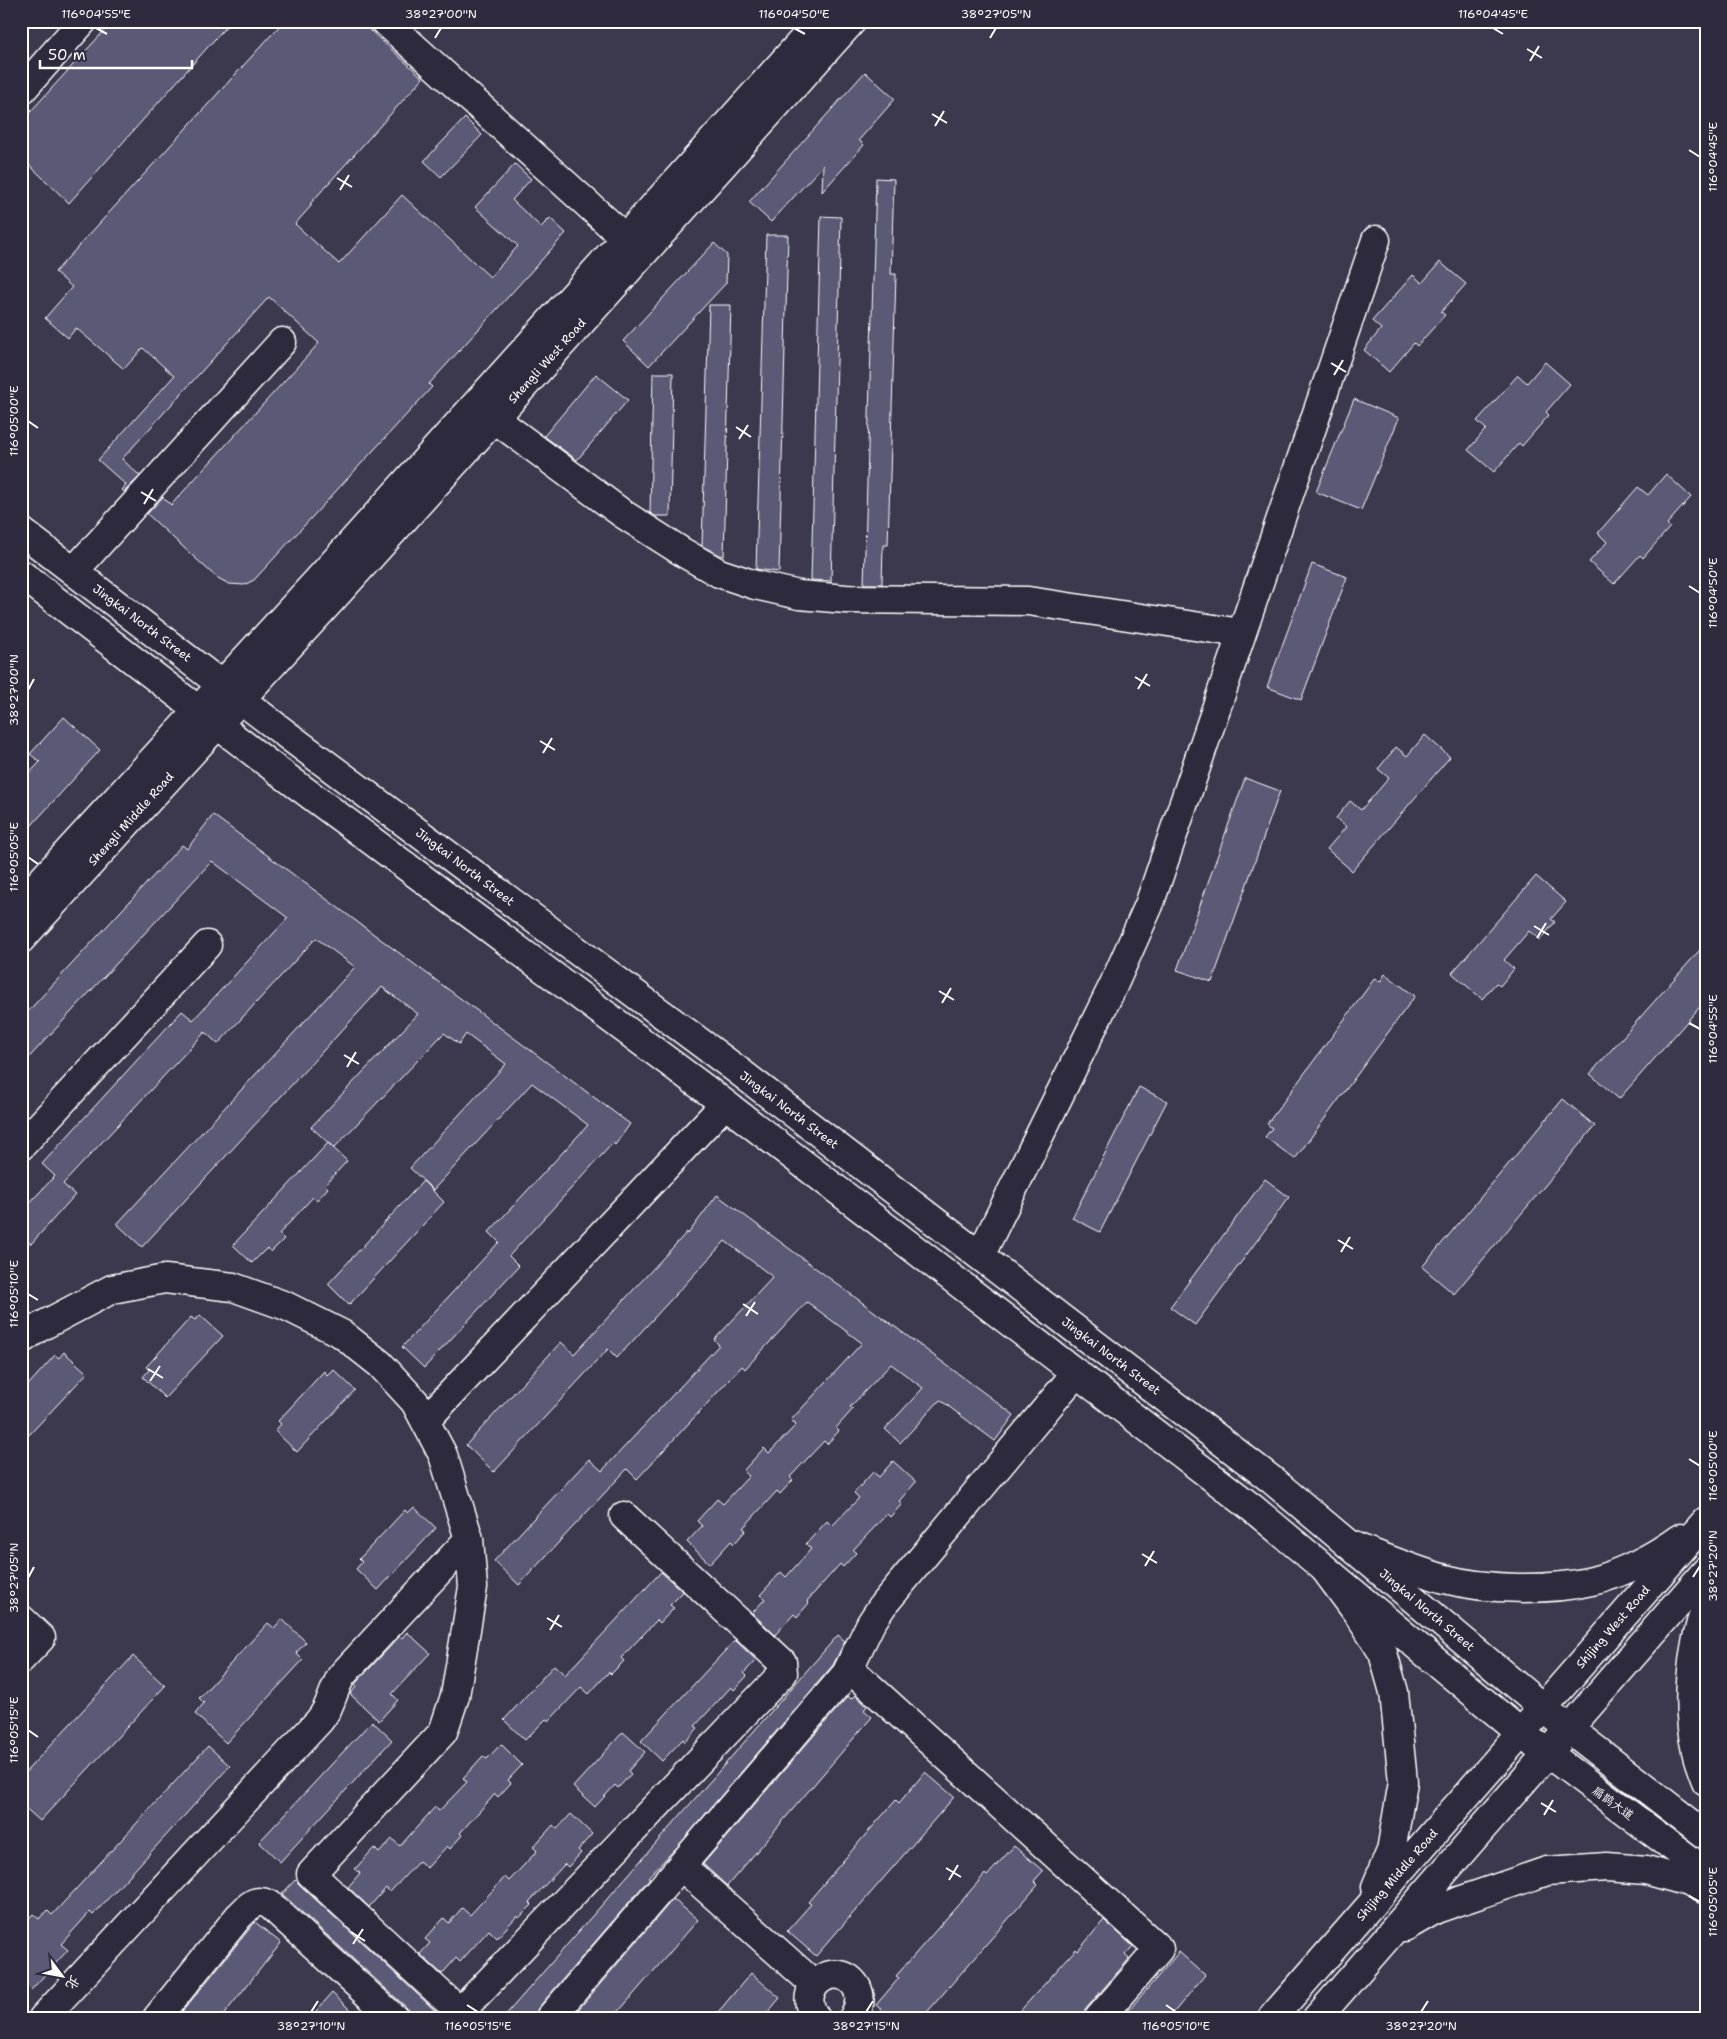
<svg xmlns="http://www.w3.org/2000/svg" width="1727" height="2039" font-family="'Shantell Sans','LXGW WenKai TC',sans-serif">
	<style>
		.building { fill: #5a5a77; stroke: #fff }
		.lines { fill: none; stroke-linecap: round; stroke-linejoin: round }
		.minor-casing { stroke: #fff; stroke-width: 31 }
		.major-casing { stroke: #fff; stroke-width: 31 }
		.highway-casing { stroke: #fff; stroke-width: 31 }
		.minor { stroke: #2f2a3d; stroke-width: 28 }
		.major { stroke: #2f2a3d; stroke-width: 28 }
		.highway { stroke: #2f2a3d; stroke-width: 28 }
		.ticks { fill: none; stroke: #fff; stroke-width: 2 }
		.labels { text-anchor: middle; stroke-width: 4; stroke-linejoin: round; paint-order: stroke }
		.street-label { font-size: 12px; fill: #fff; stroke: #2f2a3d }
		.neatline { fill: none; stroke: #fff; stroke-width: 2 }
		.ticks-label { font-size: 12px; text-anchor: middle; fill: #fff }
	</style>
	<rect width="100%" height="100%" fill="#3c384e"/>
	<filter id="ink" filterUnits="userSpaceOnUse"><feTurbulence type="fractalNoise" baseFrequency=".02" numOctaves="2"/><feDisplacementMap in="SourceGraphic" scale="10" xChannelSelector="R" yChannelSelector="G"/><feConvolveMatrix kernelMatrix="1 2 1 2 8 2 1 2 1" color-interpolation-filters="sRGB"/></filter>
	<g filter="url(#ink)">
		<path class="building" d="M113,21H231L69,203L21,157V122Z
			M284,21H360L423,78L310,204L312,205L295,224L339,264L402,195L490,277L518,246L475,207L515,164L531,179L512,200L541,227L550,218L566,233L429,384L432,387L254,580L244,585L229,584L216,577L147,514L163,497L171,505L319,343L269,297L122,459L140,476L124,492L122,490L126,485L98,460L174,376L143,348L124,369L76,328L68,338L45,318L72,287L55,272Z
			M865,72L895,99L859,140L864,145L822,192L823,165L771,222L749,202Z
			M465,118L482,135L441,177L424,161Z
			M876,178L894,179L891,274H896L888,545H883L882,584H864Z
			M821,216L841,217L831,581L811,580Z
			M766,235H788L779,572L756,569Z
			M714,243L727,255L726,283L649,366L623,341Z
			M1440,262L1466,284L1441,312L1445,315L1417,346L1414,343L1389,372L1364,350L1381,329L1372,321L1413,275L1422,283Z
			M709,305H731L724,556L720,555L702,546Z
			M1545,362L1570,384L1546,412L1549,415L1522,446L1519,443L1494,472L1468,450L1486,429L1477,421L1518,375L1527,383Z
			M653,373H673L670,516H655L650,513Z
			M596,374L628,400L577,460L544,436Z
			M1354,399L1399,418L1361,510L1316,492Z
			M1666,474L1691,497L1667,524L1670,527L1643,558L1640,555L1614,584L1589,562L1607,542L1598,533L1638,487L1648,495Z
			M1312,564L1347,577L1301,700L1267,687Z
			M64,717L100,750L21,837V782L40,762L30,754Z
			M1425,735L1450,757L1352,871L1327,849L1346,827L1336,818L1350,801L1361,810L1389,778L1378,769L1396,747L1407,756Z
			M1245,778L1280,791L1212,982L1177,970Z
			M213,815L630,1124L615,1145L613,1143L509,1256L519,1266L424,1368L402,1347L499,1242L489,1232L588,1125L532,1083L433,1190L410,1168L506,1064L466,1034L459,1044L444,1033L334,1148L311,1127L418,1014L382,987L142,1247L117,1224L355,967L316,938L218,1044L205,1032L132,1110L63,1184L75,1195L31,1244L21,1235V1212L55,1176L42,1164L182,1011L193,1020L288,918L212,861L21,1066V1019L182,845L187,849Z
			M1536,876L1566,902L1551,919L1555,922L1540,940L1529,931L1504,960L1514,969L1500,986L1496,983L1482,999L1452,973Z
			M1706,943V1000L1619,1099L1590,1074Z
			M1385,974L1415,996L1295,1159L1265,1137L1272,1128L1267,1124L1375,978L1380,982Z
			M1139,1087L1167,1101L1100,1232L1072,1218Z
			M1563,1099L1595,1126L1454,1294L1422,1267Z
			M328,1143L347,1161L325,1185L328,1188L317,1200L313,1197L279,1234L284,1239L271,1252L267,1248L252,1263L233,1245Z
			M1265,1179L1289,1197L1195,1325L1170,1307Z
			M423,1181L444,1202L349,1305L328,1284Z
			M717,1195L1014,1415L995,1441L940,1400L900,1443L885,1429L923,1388L891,1364L850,1407L853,1409L836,1428L839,1431L827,1444L824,1441L790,1477L793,1480L780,1494L777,1491L743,1528L746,1530L734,1544L731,1541L710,1564L687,1542L702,1526L697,1521L717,1499L723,1504L749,1476L743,1471L764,1448L769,1453L796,1425L791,1420L862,1343L807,1302L745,1369L742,1366L637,1479L627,1469L519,1585L494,1561L589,1459L602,1471L719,1345L714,1340L773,1277L725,1241L617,1358L608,1349L494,1472L466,1445L561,1342L574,1354L687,1232L688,1234Z
			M200,1315L223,1336L165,1398L143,1377L149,1370L146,1367L191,1317L195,1320Z
			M64,1352L87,1373L29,1435L21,1428V1393L55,1355L59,1358Z
			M333,1369L355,1390L297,1452L275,1431L281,1424L278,1421L324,1371L327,1375Z
			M893,1461L916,1482L899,1501L902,1504L890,1517L887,1514L853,1550L856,1553L843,1567L840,1564L807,1601L809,1603L797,1617L794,1614L775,1635L752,1613L765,1599L760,1595L781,1572L786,1577L811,1549L806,1544L827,1521L832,1526L859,1498L854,1493L873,1472L879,1477Z
			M414,1507L436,1528L378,1590L356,1569L362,1562L359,1559L405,1510L408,1513Z
			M661,1572L683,1592L670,1605L674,1608L660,1623L657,1620L621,1658L624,1661L611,1674L609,1672L589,1694L581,1687L549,1721L546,1719L525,1740L504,1720L554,1665L565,1675Z
			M282,1619L306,1642L296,1653L303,1660L226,1743L195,1714L204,1703L199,1698L268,1623L274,1628Z
			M407,1632L430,1653L392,1694L398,1700L379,1721L350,1694L356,1687L355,1684L400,1636L402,1638Z
			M838,1635L845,1641L833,1665L679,1845L648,1877L650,1878L538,2008L535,2018H503Z
			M735,1640L756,1660L744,1673L747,1676L734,1690L731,1687L695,1726L698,1728L685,1742L683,1739L662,1761L641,1741Z
			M133,1656L165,1686L40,1821L21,1804V1777Z
			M855,1695L867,1706L864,1710L872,1717L727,1886L703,1864L848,1696L851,1699Z
			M372,1721L392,1740L280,1862L259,1842Z
			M623,1732L645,1752L628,1771L631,1774L618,1788L615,1785L595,1807L573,1787Z
			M501,1744L522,1765L508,1780L511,1783L498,1797L495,1794L460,1833L462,1835L450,1849L447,1846L427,1868L419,1861L390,1892L386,1888L369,1907L348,1887L360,1873L355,1869L374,1848L379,1853L392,1839L400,1846L435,1807L439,1811L467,1782L463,1778L483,1756L487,1759Z
			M208,1746L230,1766L93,1915L90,1912L61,1944L68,1950L31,1990L21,1980V1927L33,1914L39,1919L47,1910L52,1915Z
			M925,1772L954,1797L816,1956L787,1931L811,1904L808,1902L860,1841L896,1800L899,1803Z
			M571,1814L592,1834L578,1850L581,1853L568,1867L565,1864L529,1902L532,1905L519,1918L517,1916L497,1938L489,1930L460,1962L456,1958L442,1974L420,1954L430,1943L425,1939L444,1918L449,1923L462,1908L470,1915L505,1877L509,1881L537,1851L533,1847L553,1825L557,1829Z
			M1014,1846L1043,1871L1034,1881L1038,1885L922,2018H891L876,2005L899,1978L896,1976L985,1874L987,1876Z
			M295,1880L300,1885L443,2018H418L282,1894Z
			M673,1899L698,1920L613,2018H571Z
			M1104,1920L1133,1946L1125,1955L1129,1959L1078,2018H1030L1021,2010L1076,1949L1078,1951Z
			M255,1922L281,1943L221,2018H177Z
			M1179,1952L1205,1975L1169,2018H1122Z
			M751,1973L780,1998L763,2018H713Z
			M332,1993L359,2018H310Z"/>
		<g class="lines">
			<g class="minor-casing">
				<path id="minor" d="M385,21L625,238
					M21,91L83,21
					M495,419L623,514L684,553L719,573L755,585L799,595L846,599L1028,601L1241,633
					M74,571L282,342
					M21,903L318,580L820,21
					M21,939L335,596L852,21
					M21,1146L207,945
					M980,1256L1113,986L1149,905L1376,240
					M21,1340L40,1327L112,1289L165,1279L233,1287L286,1306L342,1334L380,1364L415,1402L443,1455L469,1539L473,1587L455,1696L443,1732L311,1874L460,2012L783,1673L782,1662L624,1516
					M425,1421L725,1104
					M21,1619L41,1638L21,1659
					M849,1668L1159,1949L1099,2018
					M681,1866L814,1984
					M43,2018L319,1721C332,1706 332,1691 342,1675L469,1539
					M157,2018L239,1916C250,1906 253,1898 269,1904L394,2018
					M550,2018L846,1674L871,1623L883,1605L1076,1373
					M816,2018C792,1985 840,1957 857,1988C862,1999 859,2009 853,2018"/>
			</g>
			<g class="major-casing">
				<path id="major" d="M21,531L291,738L736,1069L1272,1480L1543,1708
					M21,574L270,765L716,1097L1251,1507L1521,1733"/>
			</g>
			<g class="highway-casing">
				<path id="highway" d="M1348,1544C1380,1556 1412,1570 1445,1579C1486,1590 1550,1591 1592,1581C1622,1574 1655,1556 1680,1538
					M1324,1568L1358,1614L1383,1653L1394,1692L1403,1782L1391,1851L1376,1887
					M1706,1606C1691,1651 1685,1704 1696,1751C1698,1761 1702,1771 1706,1781
					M1555,1718L1706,1835
					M1534,1743L1706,1872
					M1405,1927L1436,1909L1547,1871L1607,1867L1646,1870L1685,1881L1706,1890
					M1272,2018L1706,1521
					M1317,2018L1706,1571"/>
			</g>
			<use href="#minor" class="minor"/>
			<use href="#major" class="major"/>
			<use href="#highway" class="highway"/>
		</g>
	</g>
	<path class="ticks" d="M96,28L107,34M794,28L805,34M1493,28L1503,34M435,38L441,28M990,38L996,28M1527,49L1542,58M1530,61L1539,46M932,114L947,123M935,126L944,111M1689,150L1700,157M337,178L352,187M340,190L349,175M1331,363L1346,372M1334,375L1343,360M28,421L38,428M736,427L751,437M739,439L748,425M141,492L156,501M144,504L153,489M1689,586L1700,593M1135,677L1150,686M1138,689L1147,674M28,690L34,679M540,741L555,750M543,753L552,738M28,857L38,864M1534,926L1549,935M1537,938L1546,923M939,991L954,1000M942,1003L951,988M1689,1023L1700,1029M344,1055L359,1064M347,1067L356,1052M1338,1240L1353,1249M1341,1252L1350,1237M28,1294L38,1300M743,1304L758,1314M746,1316L755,1302M148,1369L163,1378M150,1381L160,1366M1689,1459L1700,1466M1142,1554L1157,1563M1145,1566L1154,1551M1693,1577L1700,1566M28,1578L34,1567M547,1618L562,1627M550,1630L559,1615M28,1730L38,1737M1541,1803L1556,1812M1544,1815L1553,1800M946,1868L961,1877M949,1880L958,1865M1689,1896L1700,1902M351,1932L365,1941M353,1944L363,1929M467,2005L478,2012M1166,2005L1176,2012M311,2012L318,2001M866,2012L873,2001M1421,2012L1428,2001"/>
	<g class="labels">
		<g class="street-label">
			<text transform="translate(547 361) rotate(-48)" y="4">Shengli West Road</text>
			<text transform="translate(142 623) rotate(37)" y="4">Jingkai North Street</text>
			<text transform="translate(131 819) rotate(-48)" y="4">Shengli Middle Road</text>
			<text transform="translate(465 867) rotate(37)" y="4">Jingkai North Street</text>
			<text transform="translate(789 1110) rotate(37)" y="4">Jingkai North Street</text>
			<text transform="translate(1111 1356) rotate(37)" y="4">Jingkai North Street</text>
			<text transform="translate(1427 1610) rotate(40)" y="4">Jingkai North Street</text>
			<text transform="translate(1613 1627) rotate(-49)" y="4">Shijing West Road</text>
			<text transform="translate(1613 1803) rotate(36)" y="4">扁鹊大道</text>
			<text transform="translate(1397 1875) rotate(-49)" y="4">Shijing Middle Road</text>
		</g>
	</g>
	<rect width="1727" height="2039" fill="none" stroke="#2f2a3d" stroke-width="55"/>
	<g transform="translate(62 1976) rotate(122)" stroke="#2f2a3d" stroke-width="4" paint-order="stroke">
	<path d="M0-4L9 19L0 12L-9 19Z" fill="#ffffff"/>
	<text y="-8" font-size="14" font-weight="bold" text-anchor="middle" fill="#ffffff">北</text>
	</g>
	<path d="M40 60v8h152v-8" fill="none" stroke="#ffffff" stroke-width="2.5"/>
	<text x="48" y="60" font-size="15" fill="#ffffff" stroke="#2f2a3d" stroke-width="4" paint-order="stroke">50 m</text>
	<rect x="28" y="28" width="1672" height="1984" class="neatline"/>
	<g class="ticks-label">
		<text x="96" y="18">116°04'55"E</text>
		<text x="441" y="18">38°27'00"N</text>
		<text x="794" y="18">116°04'50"E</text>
		<text x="996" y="18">38°27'05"N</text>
		<text x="1493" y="18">116°04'45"E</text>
		<text transform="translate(1713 157) rotate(-90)" y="4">116°04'45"E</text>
		<text transform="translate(14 421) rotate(-90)" y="4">116°05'00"E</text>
		<text transform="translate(1713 593) rotate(-90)" y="4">116°04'50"E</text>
		<text transform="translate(14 690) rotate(-90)" y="4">38°27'00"N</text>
		<text transform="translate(14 857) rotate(-90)" y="4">116°05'05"E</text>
		<text transform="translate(1713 1029) rotate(-90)" y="4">116°04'55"E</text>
		<text transform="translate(14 1294) rotate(-90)" y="4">116°05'10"E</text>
		<text transform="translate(1713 1466) rotate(-90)" y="4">116°05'00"E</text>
		<text transform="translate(1713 1566) rotate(-90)" y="4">38°27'20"N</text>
		<text transform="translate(14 1578) rotate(-90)" y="4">38°27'05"N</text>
		<text transform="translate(14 1730) rotate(-90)" y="4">116°05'15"E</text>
		<text transform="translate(1713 1902) rotate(-90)" y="4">116°05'05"E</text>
		<text x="311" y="2030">38°27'10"N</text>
		<text x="478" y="2030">116°05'15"E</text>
		<text x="866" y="2030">38°27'15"N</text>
		<text x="1176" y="2030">116°05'10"E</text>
		<text x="1421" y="2030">38°27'20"N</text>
	</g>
</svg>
